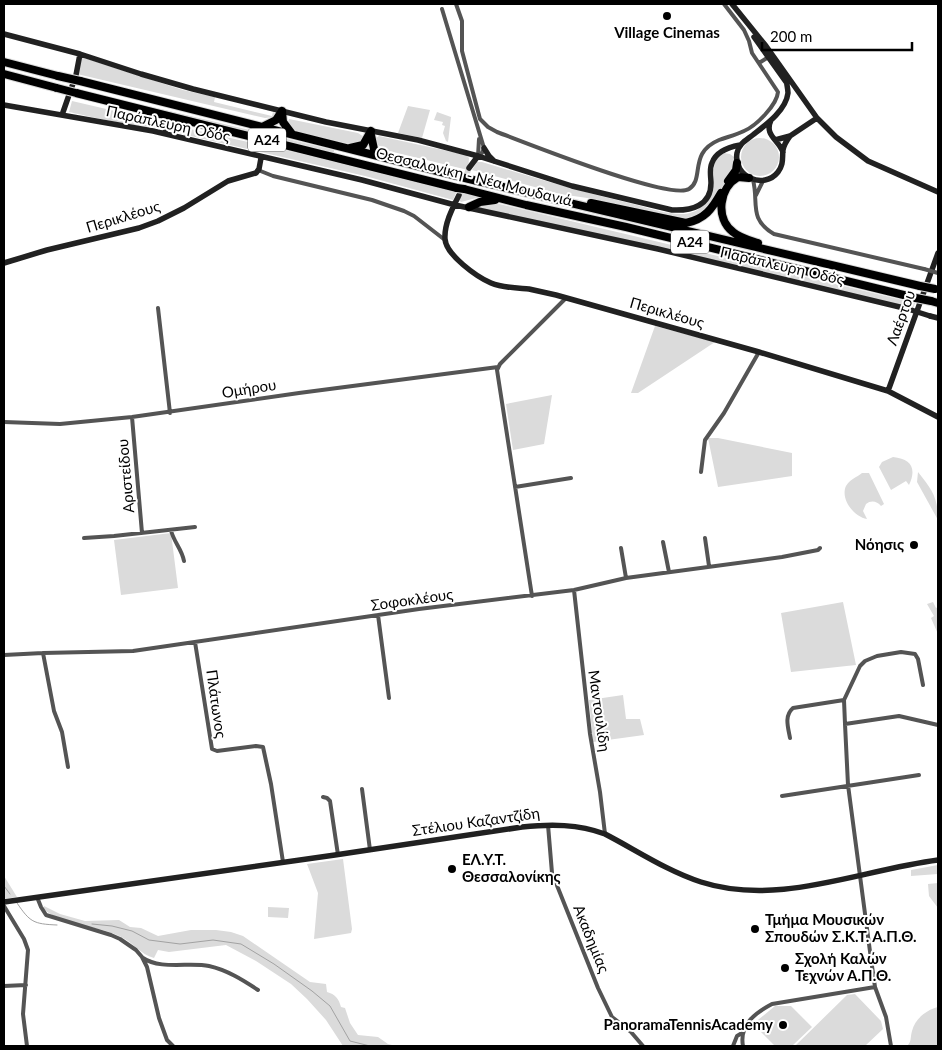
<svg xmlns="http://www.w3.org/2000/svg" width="942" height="1050" font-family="Lato,sans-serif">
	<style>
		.green { fill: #dbdbdb }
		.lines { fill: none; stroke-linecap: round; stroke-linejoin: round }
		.stream { stroke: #a2a2a2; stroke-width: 1 }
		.secondary-tunnel { stroke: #d9d9d9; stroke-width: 5.5; stroke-dasharray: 5.5 3; stroke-linecap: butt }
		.highway-casing { stroke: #dbdbdb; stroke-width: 10 }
		.street { stroke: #545454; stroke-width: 4 }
		.secondary { stroke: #212121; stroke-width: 5.5 }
		.highway { stroke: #000; stroke-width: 8 }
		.highway-bridge-casing { stroke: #dbdbdb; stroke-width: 10; stroke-linecap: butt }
		.street-bridge { stroke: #545454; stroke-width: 4 }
		.secondary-bridge { stroke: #212121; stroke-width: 5.5 }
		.highway-bridge { stroke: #000; stroke-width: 8 }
		.poi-dot { fill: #000; stroke: #fff; stroke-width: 2 }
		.labels { text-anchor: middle; stroke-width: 4; stroke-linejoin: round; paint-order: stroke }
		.shield { fill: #fff; stroke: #4c4c4c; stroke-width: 1 }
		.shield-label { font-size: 14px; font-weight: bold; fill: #000 }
		.poi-label { font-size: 15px; font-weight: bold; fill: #000; stroke: #fff; text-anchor: start }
		.street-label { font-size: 15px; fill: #000; stroke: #fff }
	</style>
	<rect width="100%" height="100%" fill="#fff"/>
	<path class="green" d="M81,57L183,90L215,97L214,102L272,116L273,112L276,114L274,117L265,118L77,74Z
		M72,101L162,122L163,126C155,132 83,115 69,112Z
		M148,106L334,150V153L147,109Z
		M408,106L430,110L422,138L398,133Z
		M437,112L451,117L448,142L446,141L443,133L445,126L442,125L443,122L434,120Z
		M289,119L358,133L364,137L365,141L354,145L291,130L287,125Z
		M172,125L329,160L457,191L453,200L365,176L182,134L171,130Z
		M379,136L466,155L469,158L468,170L389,151L374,143L373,140Z
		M741 157a19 19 0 1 1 38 0a19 19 0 1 1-38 0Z
		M724,153L730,154L734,157V169L713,202L700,214L683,219L594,199L560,194L472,170L477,162H482C532,177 582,192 633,204C649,208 666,214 682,214C688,214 695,212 700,208C727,191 702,164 724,153Z
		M462,191L480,197L461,202L459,200Z
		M491,202L915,303L913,309L474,207Z
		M655,326L715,342L638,393H631Z
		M552,395L544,444L513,450L506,404Z
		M708,438H718L792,453V476L718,487Z
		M893,457C911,459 917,468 909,485L906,481L891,490L879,467L882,462Z
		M918,472C932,490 938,497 938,520L917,482Z
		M862,473H869L884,504L881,506C877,501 871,500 866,504L863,511L867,519C854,517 840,499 846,486C849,480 857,477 862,473Z
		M171,533L178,588L121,595L114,540Z
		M843,602L856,665L791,672L781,613Z
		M933,602L936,608L938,607V634L931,618L934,616L927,604Z
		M623,695L626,719H640L644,735L593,742L589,700Z
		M343,859L352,929L351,933L314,939L318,893L307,864Z
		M938,865V874L911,876V870Z
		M4,876L17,897L4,899Z
		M938,883V908L929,896L928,884Z
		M44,906L60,914L85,921L119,920L130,927L141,928L158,936L191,930H216L231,932L243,936L310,982L326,984L327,992C335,994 339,999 341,1007L345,1008L350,1023L358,1035L378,1037L388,1044L396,1046H343L326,1020L307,999L291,984L256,961L226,945L169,952L158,950L154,958C140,954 134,943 121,937C101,926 58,924 44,909Z
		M268,907L289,908L288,918L268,917Z
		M855,994L881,1021L883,1029L865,1046L796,1045L847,995Z
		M775,1006H791L812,1027L792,1046H775L753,1024Z
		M938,1007V1046H907C912,1041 910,1038 912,1031C915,1019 926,1010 938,1007Z"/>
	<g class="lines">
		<path class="stream" d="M4,886L10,894
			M17,903C30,922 33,924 57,925
			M92,924L112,926L132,931L149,940L180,944L213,940L241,944L274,964L312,991L330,1006L350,1041L370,1046"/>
		<path class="secondary-tunnel" d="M461,190L469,168"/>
		<g class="highway-casing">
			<path id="highway" d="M4,62L58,76
				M4,74L57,88
				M80,81L461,177
				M76,93L457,188
				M282,111L283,122L292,134
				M262,127L276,120L282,111
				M371,135L374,149L382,157
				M350,148L363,145L371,131
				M749,178L738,177C719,188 715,218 733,232C740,238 749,240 758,243
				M469,179L920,286
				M728,181L736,170L737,163
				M464,189L526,205L626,227L916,298
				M591,203L686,223C705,219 712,209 721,193
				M469,207L480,202L495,200
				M931,301L938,303"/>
		</g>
		<path class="street" d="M456,4L462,21V51L480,119L488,127L497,132C524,142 670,201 689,189C705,179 688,153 719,140C727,137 736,135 744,131C756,126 777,105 778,92L752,53L749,41L744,30L724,4
			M442,9L484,148L482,153L478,156
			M759,63L770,56
			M478,156L479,139
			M258,170L273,176L372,200L404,211L414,216L445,240
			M753,180C759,202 748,219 774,234L924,269
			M756,195L763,181
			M158,308L170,413
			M132,417L142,533
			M4,422L60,424L132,417L299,393L498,367
			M701,472L705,440L724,413L759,352
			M515,487L571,478
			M171,530C173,541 182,549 184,561
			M84,538L114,536L195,527
			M705,538L709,566
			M663,542L669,572
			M621,548L626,578
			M574,590L590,734L600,792L605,834
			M532,596L497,370L500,364L566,298
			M378,615L389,698
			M195,642L212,749L217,751L256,746L263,747L271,784L283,862
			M43,653L54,711L62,732L68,767
			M4,655L43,653L133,651L419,609L574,590L626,578L782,557L818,550L820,548
			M845,724L844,700L860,666L865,661L877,656L901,652L915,654L918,659L923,685
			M790,738C788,727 784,716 793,708L844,700
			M362,789L370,850
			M782,796L919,775
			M323,797L327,798L330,801L338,855
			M548,825L552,873L598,988L612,1017L631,1032L643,1046
			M37,897L41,907L46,915L111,935L120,939L136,950L142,957L147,967L159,1018L167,1040L173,1046
			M4,906L24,939L28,950L23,1014L27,1046
			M143,958C160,970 190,962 209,966C227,970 243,980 258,990
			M4,986L26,985
			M733,1046L737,1036L742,1033
			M743,1046C739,1025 755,1013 772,1004L875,987
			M891,1046L886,1017L875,987L871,959L848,785L845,724L899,716L938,725"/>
		<path class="secondary" d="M732,4L766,46L817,118L836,137L868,161L938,192
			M4,34L80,54L141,74L193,89L326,122L418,140L478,156L572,186L672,210C691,211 711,206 711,183C711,177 709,169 712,163C716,151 729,147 740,145
			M754,37L786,82
			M786,77C786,82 788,88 788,93C786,110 767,124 754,134C747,140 739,143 737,153C733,177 764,190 778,172C784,164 782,158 783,150C784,144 787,140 790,136
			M4,105L153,131L362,180L455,205L658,249L908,309
			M62,115L76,75L80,54
			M771,120C764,135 778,139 783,152
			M165,133L170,116
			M775,140L790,136L817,118
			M484,148L489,156L494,161
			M469,168L478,156
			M459,195C453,207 444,224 445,239C446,255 477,277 491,283C503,288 517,288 529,289C538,291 547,293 556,295L759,352L888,391L938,417
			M4,263L47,250L139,228L158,221L184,208L228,181L256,173L259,169L261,158
			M930,316L938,318
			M888,391L938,253
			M4,902L335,855L522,827C551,824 578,824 605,834C636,850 667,871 701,882C779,907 860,870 938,860"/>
		<use href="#highway" class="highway"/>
		<g class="highway-bridge-casing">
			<path id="highway-bridge" d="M58,76L80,81
				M57,88L76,93
				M461,177L469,179
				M457,188L464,189
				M920,286L935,289
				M916,298L931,301"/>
		</g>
		<path class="street-bridge" d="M924,269L938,273"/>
		<path class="secondary-bridge" d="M908,309L930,316"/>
		<use href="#highway-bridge" class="highway-bridge"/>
	</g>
	<g class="poi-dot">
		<circle cx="667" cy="16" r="5"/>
		<circle cx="914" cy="545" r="5"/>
		<circle cx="452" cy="869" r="5"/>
		<circle cx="755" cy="929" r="5"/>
		<circle cx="785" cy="968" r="5"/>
		<circle cx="783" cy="1025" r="5"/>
	</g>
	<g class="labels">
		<g class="shield">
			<rect x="248" y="128.5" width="38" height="23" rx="4"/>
			<rect x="671" y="230.5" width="38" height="23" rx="4"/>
		</g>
		<g class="shield-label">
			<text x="267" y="145">Α24</text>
			<text x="690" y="247">Α24</text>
		</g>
		<g class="poi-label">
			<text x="667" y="38" text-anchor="middle">Village Cinemas</text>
			<text x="904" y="550" text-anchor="end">Νόησις</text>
			<text x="462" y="865">ΕΛ.Υ.Τ.<tspan x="462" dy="17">Θεσσαλονίκης</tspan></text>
			<text x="765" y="925">Τμήμα Μουσικών<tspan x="765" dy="17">Σπουδών Σ.Κ.Τ. Α.Π.Θ.</tspan></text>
			<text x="795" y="964">Σχολή Καλών<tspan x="795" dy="17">Τεχνών Α.Π.Θ.</tspan></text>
			<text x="773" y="1030" text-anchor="end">PanoramaTennisAcademy</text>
		</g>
		<g class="street-label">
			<text transform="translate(168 124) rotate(12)" y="5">Παράπλευρη Οδός</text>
			<text transform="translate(474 177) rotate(14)" y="5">Θεσσαλονίκη - Νέα Μουδανιά</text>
			<text transform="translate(123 217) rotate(-17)" y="5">Περικλέους</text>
			<text transform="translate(782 266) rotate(13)" y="5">Παράπλευρη Οδός</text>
			<text transform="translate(667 313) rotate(16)" y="5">Περικλέους</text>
			<text transform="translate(901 318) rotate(-70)" y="5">Λαέρτου</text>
			<text transform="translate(249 389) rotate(-9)" y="5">Ομήρου</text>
			<text transform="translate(126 476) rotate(-95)" y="5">Αριστείδου</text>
			<text transform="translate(412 600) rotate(-8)" y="5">Σοφοκλέους</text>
			<text transform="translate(216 704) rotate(82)" y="5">Πλάτωνος</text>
			<text transform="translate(599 711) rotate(82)" y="5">Μαντουλίδη</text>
			<text transform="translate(476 822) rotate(-8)" y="5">Στέλιου Καζαντζίδη</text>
			<text transform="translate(591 939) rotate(68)" y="5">Ακαδημίας</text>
		</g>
	</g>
	<rect width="942" height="1050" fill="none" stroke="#000000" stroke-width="10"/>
	<path d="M762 42v8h150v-8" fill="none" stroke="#000000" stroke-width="2.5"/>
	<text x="770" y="42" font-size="15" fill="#000000" stroke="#ffffff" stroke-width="4" paint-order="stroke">200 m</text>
</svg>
